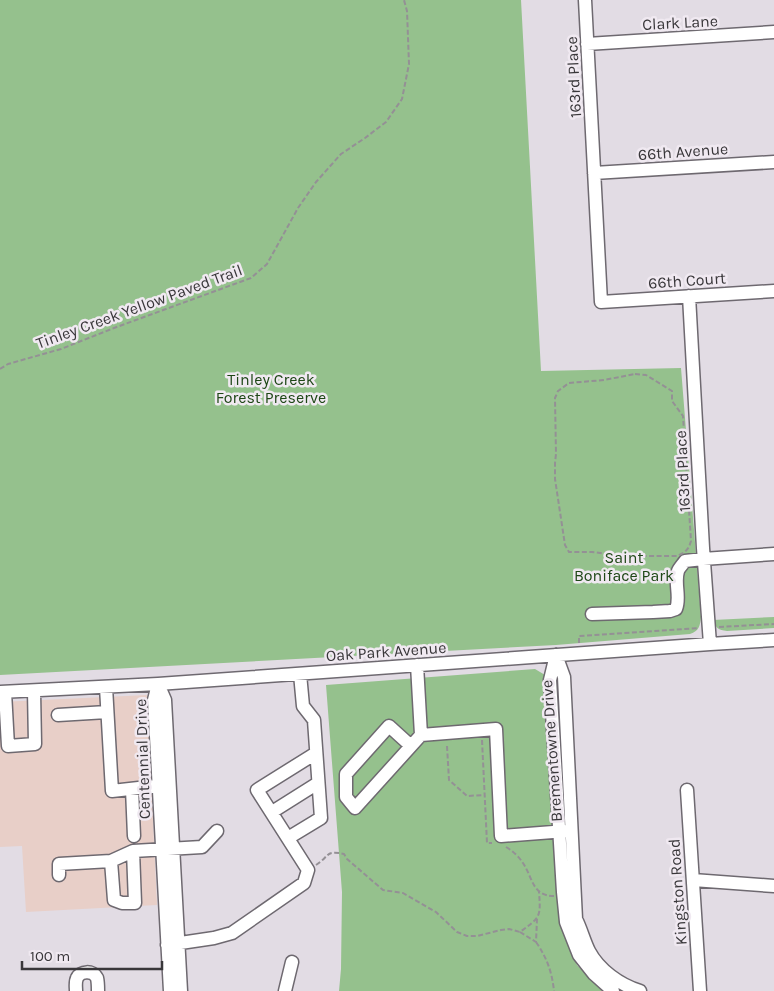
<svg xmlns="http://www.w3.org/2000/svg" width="774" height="991" font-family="Karla,sans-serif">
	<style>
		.commercial { fill: #e8cfc8 }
		.green { fill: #95c18d }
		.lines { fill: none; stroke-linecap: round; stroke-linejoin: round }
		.minor-casing { stroke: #6e6970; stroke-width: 15 }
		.path { stroke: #949095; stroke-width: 2; stroke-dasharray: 5 2.5; stroke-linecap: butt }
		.minor { stroke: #fff; stroke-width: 12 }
		.labels { text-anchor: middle; stroke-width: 5; stroke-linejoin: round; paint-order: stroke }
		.street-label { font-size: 16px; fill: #39373a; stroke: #f0e9f1 }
		.park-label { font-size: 16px; fill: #1e4716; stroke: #f0e9f1 }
	</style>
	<rect width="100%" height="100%" fill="#e2dce4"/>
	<path class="commercial" d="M147,695L157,905L26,912L22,846L0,847V702Z"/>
	<path class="green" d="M0,0H521L541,371L681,368L701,617C700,626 699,631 690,634L556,645L0,675Z
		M774,617V628L727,631C718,630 716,628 713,620Z
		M535,669L545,675L561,920L577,965L602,991H339L341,969L342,892L326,685Z"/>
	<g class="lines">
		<g class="minor-casing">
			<path id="minor" d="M585,0L601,302L774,291
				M587,44L774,32
				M594,173L774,162
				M689,296L703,548L710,644
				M592,614L653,612L670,611L676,609C681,597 674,584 678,571C679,568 683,564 685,561L703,559L774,554
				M556,655L564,677L576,919C581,929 584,941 589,951C599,970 620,985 640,991
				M556,655L550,680L563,892L566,922L579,955L594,974L613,991
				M158,684L165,700L181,991
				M158,684L154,700L170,991
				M106,687L112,791L165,785
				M0,692L158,684L710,644L774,640
				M5,692L8,746L35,744L34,691
				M58,715L107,712
				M421,735L496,729L501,836L566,831
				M411,746L389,726L346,774V797L355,808L421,735L417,665
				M132,789L134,836
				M687,790L700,991
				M272,812L318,783
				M288,838L321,818L314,720L303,706L300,674
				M111,861L114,900L122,903H135L133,851
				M59,875V864L111,861L133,851L202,847L217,831
				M693,880L774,886
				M167,945L214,938L232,933L304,883L308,870L257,790L316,753
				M76,991C76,987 75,982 77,978C80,971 93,970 97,978C98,982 98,987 98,991
				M285,991L292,962"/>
		</g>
		<path class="path" d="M0,369L8,364L61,349L114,328L251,278L267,264L298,208L316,182L341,154L365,138L386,122L402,99L409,64L407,11L404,0
			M635,374L646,375L672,391V401L683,416L691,541L689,547L685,552L677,556H626L592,552H569L565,545L555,479V463L556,454L555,398L558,391L569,383L604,380Z
			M719,627L774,624
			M579,643V636L699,628
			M482,740L487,843H492
			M447,746L449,780L467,796L484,795
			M506,847C513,851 519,857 523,863C533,878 532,896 554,896
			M316,865C330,856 325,850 344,854L347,859L383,890L403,893L436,912L457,932L467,936H477L501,930L509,929L520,932C540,917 541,918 539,892
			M520,932L536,942L537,919
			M536,942C547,958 552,972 554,991"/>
		<use href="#minor" class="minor"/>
	</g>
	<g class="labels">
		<g class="street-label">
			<text transform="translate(680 22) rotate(-3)" y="6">Clark Lane</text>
			<text transform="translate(573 77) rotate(-93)" y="6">163rd Place</text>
			<text transform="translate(683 151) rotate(-4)" y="6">66th Avenue</text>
			<text transform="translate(687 280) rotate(-4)" y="6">66th Court</text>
			<text transform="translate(139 306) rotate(-20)" y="6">Tinley Creek Yellow Paved Trail</text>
			<text transform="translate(682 471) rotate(-93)" y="6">163rd Place</text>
			<text transform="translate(386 651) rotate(-4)" y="6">Oak Park Avenue</text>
			<text transform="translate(551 751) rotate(-94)" y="6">Brementowne Drive</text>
			<text transform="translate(142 759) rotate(-92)" y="6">Centennial Drive</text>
			<text transform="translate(677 892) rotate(-94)" y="6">Kingston Road</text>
		</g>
		<g class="park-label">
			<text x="271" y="385">Tinley Creek<tspan x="271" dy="18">Forest Preserve</tspan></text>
			<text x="624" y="563">Saint<tspan x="624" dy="18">Boniface Park</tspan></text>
		</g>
	</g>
	<path d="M22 961v8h140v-8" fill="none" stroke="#39373a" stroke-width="2.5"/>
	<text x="30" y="961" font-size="15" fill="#39373a" stroke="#f0e9f1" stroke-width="4" paint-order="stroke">100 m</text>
</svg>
